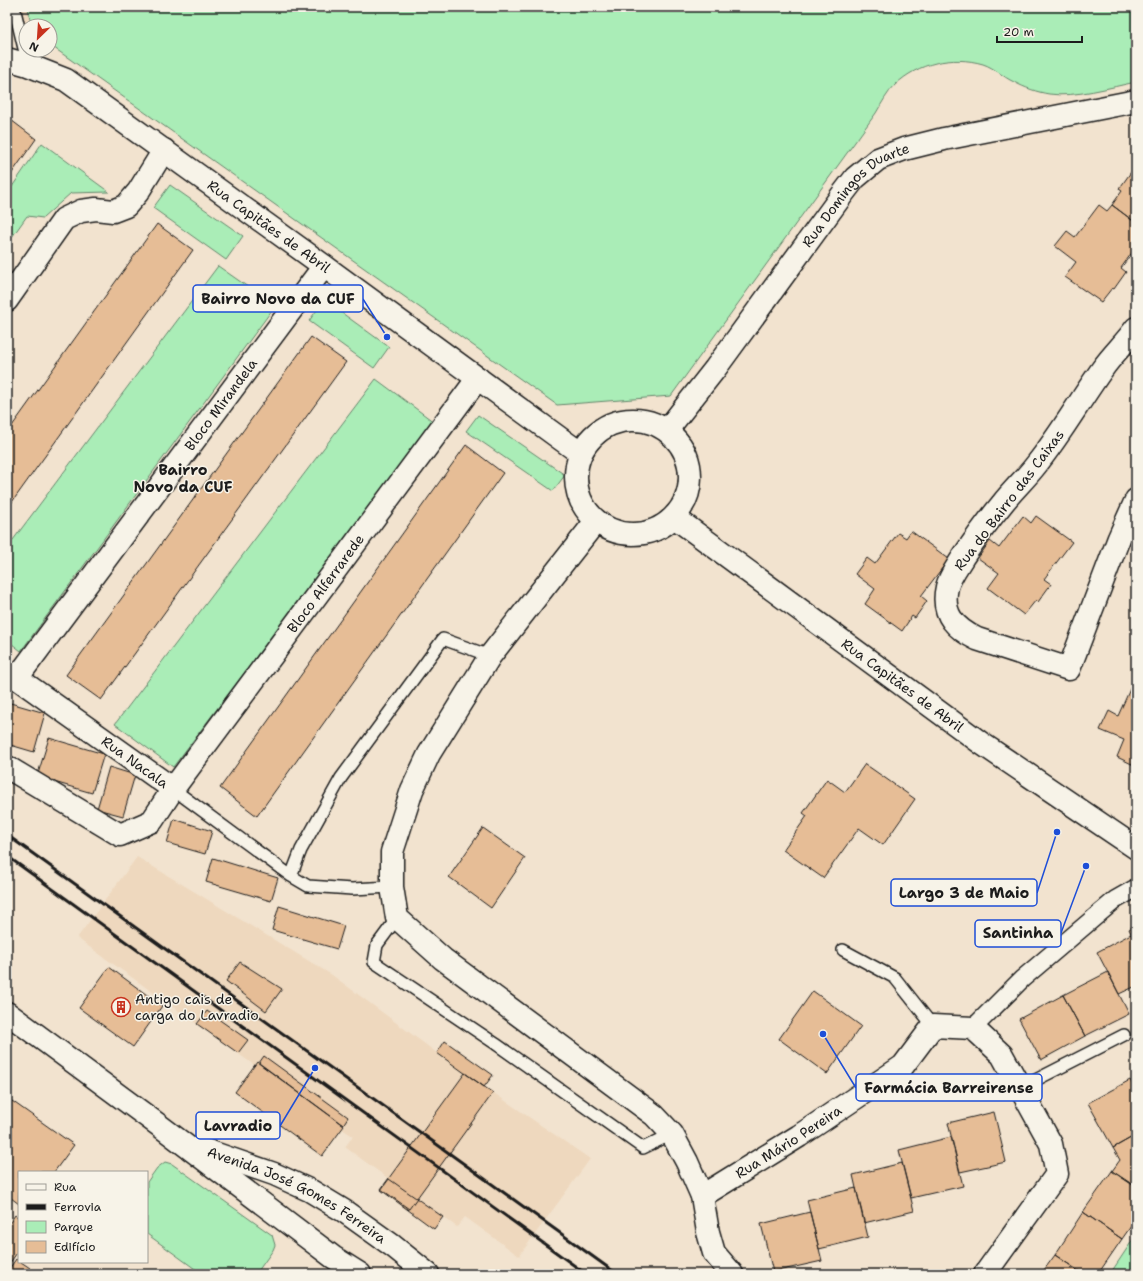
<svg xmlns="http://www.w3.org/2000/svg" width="1143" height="1281" font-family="'Shantell Sans',sans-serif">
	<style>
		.built { fill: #eed8be }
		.green { fill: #aaedb7; stroke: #63846a }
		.building { fill: #e6bd96; stroke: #1c1c1c }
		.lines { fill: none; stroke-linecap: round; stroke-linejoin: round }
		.service-casing { stroke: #1c1c1c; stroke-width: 14 }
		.pedestrian-casing { stroke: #1c1c1c; stroke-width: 20 }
		.minor-casing { stroke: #1c1c1c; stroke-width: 25 }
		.tertiary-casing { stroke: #1c1c1c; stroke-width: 25 }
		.service { stroke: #f7f3e8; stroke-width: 11 }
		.pedestrian { stroke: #f7f3e8; stroke-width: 17 }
		.minor { stroke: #f7f3e8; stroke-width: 22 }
		.tertiary { stroke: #f7f3e8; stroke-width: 22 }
		.rail { stroke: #1c1c1c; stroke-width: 3 }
		.labels { text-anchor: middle; stroke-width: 3; stroke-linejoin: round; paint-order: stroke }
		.street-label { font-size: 14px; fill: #1c1c1c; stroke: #f7f3e8 }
		.poi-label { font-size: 14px; fill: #1c1c1c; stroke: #f7f3e8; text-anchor: start }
		.neighbourhood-label { font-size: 15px; font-weight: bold; fill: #1c1c1c; stroke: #f7f3e8 }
		.leader { fill: none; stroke: #1d4ed8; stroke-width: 1.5 }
		.callout-dot { fill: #1d4ed8; stroke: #f7f3e8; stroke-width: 1.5 }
		.callout { fill: #f7f3e8; stroke: #1d4ed8; stroke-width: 1.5 }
		.callout-label { font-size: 15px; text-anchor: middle; font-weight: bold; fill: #1c1c1c }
	</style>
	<rect width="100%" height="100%" fill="#f2e3cf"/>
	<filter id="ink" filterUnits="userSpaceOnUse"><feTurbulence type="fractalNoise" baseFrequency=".025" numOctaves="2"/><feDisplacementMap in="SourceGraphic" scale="8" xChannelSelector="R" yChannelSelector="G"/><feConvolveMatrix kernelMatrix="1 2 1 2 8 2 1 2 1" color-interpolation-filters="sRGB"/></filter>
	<g filter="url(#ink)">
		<path class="built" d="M7,7H28L31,26H26V32L7,30Z
			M137,857L332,975L437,1053L445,1041L493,1075L485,1087L590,1159L519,1256L465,1217L457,1227L443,1217L434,1229L381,1190L389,1179L345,1147L353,1136L342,1129L322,1156L235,1092L254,1065L77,938Z"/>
		<path class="green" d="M28,7H1136V82C1111,87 1074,98 1049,94C1037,92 1025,88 1014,82C1003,77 995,68 983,64C952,55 918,63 895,85C887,93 882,103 876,113L671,396L557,405L50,45V26H31Z
			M42,143L109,192L71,193L43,218L27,216L7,244V194Z
			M170,185L243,236L226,260L153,208Z
			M218,266L275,306L21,651L7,640V548Z
			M324,300L389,347L374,368L309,321Z
			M376,379L434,422L173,767L115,724Z
			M478,415L565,475L553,491L466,431Z
			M165,1162L172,1164L272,1235L275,1245L273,1250L256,1274H202L147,1234V1182L157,1168Z
			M1136,1235V1274H1110Z"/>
		<path class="building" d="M7,117L36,139L7,180Z
			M1131,172L1136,176V223L1112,205L1122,191L1119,189Z
			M1099,205L1107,211L1112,205L1136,223V247L1121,268L1126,272L1114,289L1112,288L1101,302L1065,277L1076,262L1055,246L1067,231L1075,237Z
			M157,224L193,250L7,509V433Z
			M311,337L346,362L101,700L66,675Z
			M466,445L503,473L257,816L220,788Z
			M1023,516L1031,523L1036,516L1072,542L1044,579L1051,584L1038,602L1036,600L1024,615L988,588L999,573L978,558L990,541L999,548Z
			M911,531L949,559L921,596L927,601L915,618L912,616L902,631L865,604L875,589L855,574L867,558L875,564L898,533L906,538Z
			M1134,680L1136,681V766L1117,757L1124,740L1100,730L1109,711L1118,716Z
			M7,702L45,713L34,752L7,744Z
			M49,738L104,754L92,793L37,777Z
			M865,764L915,799L883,845L859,828L823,878L783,850L807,816L803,813L827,779L845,792Z
			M109,767L135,775L123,816L97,809Z
			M174,819L212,831L205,854L167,843Z
			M483,828L525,858L491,908L449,877Z
			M213,858L278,878L271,901L206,882Z
			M279,906L344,926L337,949L272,930Z
			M1136,925V944L1129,929Z
			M1131,934L1136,944V986L1119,994L1097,952Z
			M240,962L282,989L266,1011L226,981Z
			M109,967L162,1006L133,1047L79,1008Z
			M1108,972L1129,1014L1085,1036L1063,995Z
			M813,991L861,1026L827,1074L779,1039Z
			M1063,995L1085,1036L1041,1060L1019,1019Z
			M207,1011L248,1040L238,1053L197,1024Z
			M445,1041L493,1075L484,1087L437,1053Z
			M264,1056L348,1117L343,1125L259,1063Z
			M257,1062L344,1126L322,1156L235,1092Z
			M465,1073L493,1093L409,1209L381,1189Z
			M1130,1080L1136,1091V1135L1113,1148L1088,1103Z
			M12,1101L74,1145L54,1172H19V1204L7,1195V1190L8,1188L7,1187V1107Z
			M994,1112L1006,1162L960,1172L948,1123Z
			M1136,1135V1187L1112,1171L1120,1160L1113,1148Z
			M951,1137L963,1186L911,1198L899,1150Z
			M902,1163L914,1211L864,1223L853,1175Z
			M1112,1171L1136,1187V1219L1122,1239L1083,1212Z
			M389,1179L443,1217L434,1229L381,1190Z
			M856,1188L868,1237L819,1249L807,1200Z
			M810,1212L822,1261L773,1272L761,1224Z
			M1083,1212L1122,1239L1098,1274H1083L1055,1255Z
			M15,1215L19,1218V1250L7,1267V1227Z
			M1055,1255L1083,1274H1041Z
			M16,1259L19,1262H21L30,1268L26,1274H7V1272Z"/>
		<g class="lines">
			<g class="service-casing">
				<path id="service" d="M14,7L28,65
					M173,789L291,876L308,886L352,889L392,887
					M291,876L301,850L341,778L443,639L490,656
					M397,918L377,945L374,962L496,1044L643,1148L672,1134
					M843,950L895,978L933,1026
					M1020,1088L1124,1035"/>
			</g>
			<g class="pedestrian-casing">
				<path id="pedestrian" d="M973,1028L1022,979L1115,900L1136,888"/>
			</g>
			<g class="minor-casing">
				<g id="minor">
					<path d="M7,300L64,219L81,211L96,209L113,211L126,206L138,192L164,150"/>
					<path d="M1136,328C1126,342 1113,354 1103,368C1080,400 1061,434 1036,465C1026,478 1013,490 1002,504C988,521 975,539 963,557C957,567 950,576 947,587C941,613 954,628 977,639L1069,669L1119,538L1136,500"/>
					<path d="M596,521L490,656L429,754L412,790L392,852V887L397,918L443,959L654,1115L672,1134L687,1162L702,1196L708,1232L714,1253L732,1274"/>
					<path id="s1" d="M7,671L173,789"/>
					<path id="s2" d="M17,678L324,266"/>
					<path id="s3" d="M7,767L120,835L152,821L173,789L478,378"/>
					<path id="s4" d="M702,1196L799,1136L903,1066L933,1026L973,1028L1002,1055L1051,1144L1057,1174L985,1274"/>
				</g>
			</g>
			<g class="tertiary-casing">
				<g id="tertiary">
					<path id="s5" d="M7,59L28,65L66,80L324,266L580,453"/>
					<circle cx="633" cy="477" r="57"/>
					<path id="s6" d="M667,430L715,369L842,195L855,178L878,159L904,149L944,139L1136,101"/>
					<path id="s7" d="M674,517L981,743L1136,848"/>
					<path d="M7,1013L160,1126L333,1257L360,1274"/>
					<path id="s8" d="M199,1148L274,1174L311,1191L344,1211L393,1246L428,1274"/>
				</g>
			</g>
			<use href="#service" class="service"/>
			<use href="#pedestrian" class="pedestrian"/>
			<use href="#minor" class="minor"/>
			<use href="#tertiary" class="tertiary"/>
			<path class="rail" d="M7,835L617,1274
				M7,856L586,1274"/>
		</g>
	</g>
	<defs>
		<g id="building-ring" transform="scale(1)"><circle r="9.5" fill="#f7f3e8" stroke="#c8321e" stroke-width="1.5"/><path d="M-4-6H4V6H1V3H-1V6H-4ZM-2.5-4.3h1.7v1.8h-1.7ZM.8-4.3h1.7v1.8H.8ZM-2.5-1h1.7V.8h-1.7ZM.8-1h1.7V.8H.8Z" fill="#c8321e"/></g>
	</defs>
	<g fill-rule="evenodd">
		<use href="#building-ring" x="121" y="1007"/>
	</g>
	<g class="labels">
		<g class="street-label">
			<text dy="5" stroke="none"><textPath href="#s6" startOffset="304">Rua Domingos Duarte</textPath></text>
			<text dy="5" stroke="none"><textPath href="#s5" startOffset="313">Rua Capitães de Abril</textPath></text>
			<text dy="5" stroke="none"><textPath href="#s2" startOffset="341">Bloco Mirandela</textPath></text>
			<text transform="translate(1009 500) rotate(-53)" y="5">Rua do Bairro das Caixas</text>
			<text dy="5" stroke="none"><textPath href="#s3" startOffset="461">Bloco Alferrarede</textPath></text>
			<text dy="5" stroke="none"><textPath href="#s7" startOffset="284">Rua Capitães de Abril</textPath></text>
			<text dy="5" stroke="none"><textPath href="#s1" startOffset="157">Rua Nacala</textPath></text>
			<text dy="5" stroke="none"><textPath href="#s4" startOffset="102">Rua Mário Pereira</textPath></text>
			<text dy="5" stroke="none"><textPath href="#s8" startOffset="109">Avenida José Gomes Ferreira</textPath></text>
		</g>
		<g class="poi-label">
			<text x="135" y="1004">Antigo cais de<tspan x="135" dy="16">carga do Lavradio</tspan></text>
		</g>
		<g class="neighbourhood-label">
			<text x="183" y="475">Bairro<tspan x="183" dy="17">Novo da CUF</tspan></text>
		</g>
	</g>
	<path class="leader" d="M387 337L363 299M1057 832L1037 893M1086 866L1061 933M823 1034L856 1088M315 1068L280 1126"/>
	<g class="callout-dot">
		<circle cx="387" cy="337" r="4"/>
		<circle cx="1057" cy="832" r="4"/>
		<circle cx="1086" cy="866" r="4"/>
		<circle cx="823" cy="1034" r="4"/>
		<circle cx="315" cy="1068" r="4"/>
	</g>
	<g class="callout">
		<rect x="193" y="285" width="170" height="27" rx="4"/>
		<rect x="891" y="879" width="146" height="27" rx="4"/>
		<rect x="975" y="920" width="86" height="27" rx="4"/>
		<rect x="856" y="1074" width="186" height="27" rx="4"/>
		<rect x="196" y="1112" width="84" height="27" rx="4"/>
	</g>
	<g class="callout-label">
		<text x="278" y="304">Bairro Novo da CUF</text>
		<text x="964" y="898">Largo 3 de Maio</text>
		<text x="1018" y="938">Santinha</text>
		<text x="949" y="1093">Farmácia Barreirense</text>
		<text x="238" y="1131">Lavradio</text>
	</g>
	<rect width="1143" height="1281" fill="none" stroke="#f7f3e8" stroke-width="24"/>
	<rect x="12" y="12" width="1119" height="1257" fill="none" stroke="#1c1c1c" stroke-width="1.5" filter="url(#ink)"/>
	<rect x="18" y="1171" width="130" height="92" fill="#f7f3e8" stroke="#9f9d96"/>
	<rect x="26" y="1184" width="20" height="6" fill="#f7f3e8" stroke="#9f9d96"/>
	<text x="54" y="1191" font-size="12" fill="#1c1c1c">Rua</text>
	<rect x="26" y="1204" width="20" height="6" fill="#1c1c1c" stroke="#9f9d96"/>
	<text x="54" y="1211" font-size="12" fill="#1c1c1c">Ferrovia</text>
	<rect x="26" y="1221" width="20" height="12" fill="#aaedb7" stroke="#9f9d96"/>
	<text x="54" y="1231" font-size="12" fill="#1c1c1c">Parque</text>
	<rect x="26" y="1241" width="20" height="12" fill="#e6bd96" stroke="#9f9d96"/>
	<text x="54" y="1251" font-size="12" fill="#1c1c1c">Edifício</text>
	<g transform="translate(38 38) rotate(205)"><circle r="19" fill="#f7f3e8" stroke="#9f9d96"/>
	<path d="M0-3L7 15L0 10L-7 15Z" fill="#c8321e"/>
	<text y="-6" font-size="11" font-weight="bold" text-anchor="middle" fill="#1c1c1c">N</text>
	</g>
	<path d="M997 36v6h85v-6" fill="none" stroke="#1c1c1c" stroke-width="2"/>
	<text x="1003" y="36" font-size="12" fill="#1c1c1c" stroke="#f7f3e8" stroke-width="3" paint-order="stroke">20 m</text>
</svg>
